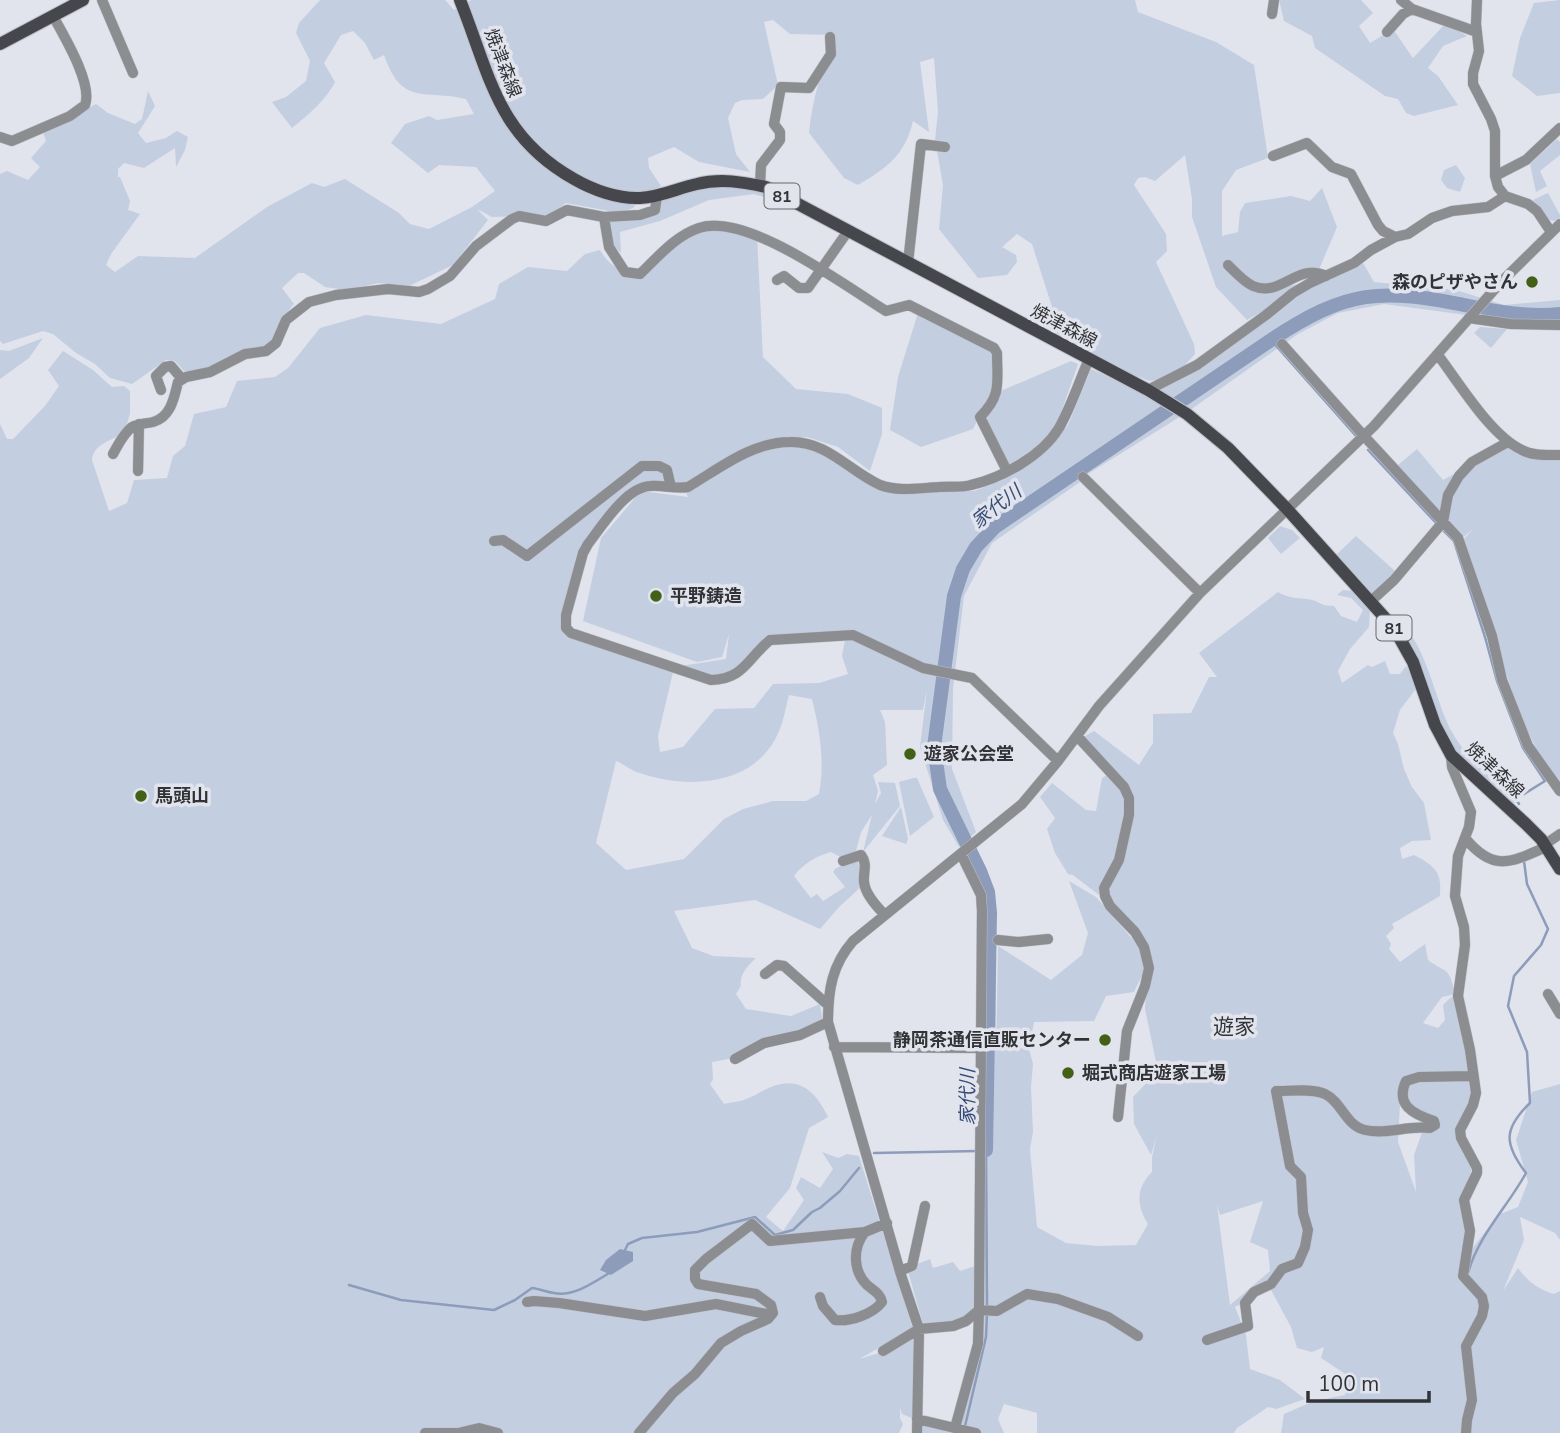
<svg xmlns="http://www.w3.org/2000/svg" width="1560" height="1433" font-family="'Nunito Sans','Noto Sans JP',sans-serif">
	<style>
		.green { fill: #c4cee1; fill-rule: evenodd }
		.water { fill: #8d9cba }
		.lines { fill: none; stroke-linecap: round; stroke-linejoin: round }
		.stream { stroke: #8d9cba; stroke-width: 2.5 }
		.river { stroke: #8d9cba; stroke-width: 14 }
		.minor-casing { stroke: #bec1c8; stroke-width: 11 }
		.major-casing { stroke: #bec1c8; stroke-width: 14 }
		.minor { stroke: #8c8d90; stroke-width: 10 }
		.major { stroke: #45474c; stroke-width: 12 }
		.poi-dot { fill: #426116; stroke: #e1e4ec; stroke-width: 2.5 }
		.labels { text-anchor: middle; stroke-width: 7; stroke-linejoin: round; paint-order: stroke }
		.shield { fill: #e1e4ec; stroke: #66686d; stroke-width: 2 }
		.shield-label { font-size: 16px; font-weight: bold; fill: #323336 }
		.street-label { font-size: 18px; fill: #323336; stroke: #e1e4ec }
		.poi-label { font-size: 18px; font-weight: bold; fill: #323336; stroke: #e1e4ec; text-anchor: start }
		.water-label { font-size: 19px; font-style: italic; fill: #364b76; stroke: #e1e4ec }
		.quarter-label { font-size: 21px; fill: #323336; stroke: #e1e4ec }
	</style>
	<rect width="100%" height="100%" fill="#e1e4ec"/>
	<path class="green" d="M320,0H445L454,10L471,0H1135L1138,12L1216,42L1254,65L1268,158L1236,170L1222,191V236L1238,232L1240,212L1245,203L1291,196L1310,201L1322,188L1337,227L1318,272L1274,289L1316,280L1313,283L1363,263L1374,282L1456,290L1504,305L1560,300V322L1511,321L1384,304L1338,313L1298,334L1186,413L1083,477L1080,482L992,543L964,596L953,688L952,769L976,832L959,847L943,820L920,747L927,689L923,710H880L885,722L887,765L873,775L878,791L875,804L881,793L878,782L895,783L900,806L863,852L872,815L861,832L856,851L842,858L831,852C816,856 803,864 794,876L811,898L817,894L823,901L845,887L833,872L835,869L857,857L863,885L839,907L820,929L755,900L674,911L692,948L713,956L756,958C748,965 739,975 741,986L736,994L746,1009L791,1016L820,1004L823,1024L733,1058L712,1062L713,1079L710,1084L724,1104C732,1102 740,1102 746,1099C755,1096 763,1090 771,1087C800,1075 817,1093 828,1117L809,1128L790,1188L766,1217L783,1231L804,1200L796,1188L801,1177L820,1188L833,1169L822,1152L838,1158L847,1154L859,1156L913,1329L859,1359L879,1353L913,1335L914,1419L902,1414L900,1408V1418L903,1424L899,1433H0V424L7,439H13L45,406L59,386L48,370L63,351L93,370L112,387L124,386L130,391V413L125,432C113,440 93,444 92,460L109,511L127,503L134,480L167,478L173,456L185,446L194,414L226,407L237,381L275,377L288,368L320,328L366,315L441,324L495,299L499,284L528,267L567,271L585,254L600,250C610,267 621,272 640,274L669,246L713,226L757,236L763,357L796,389L848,394L882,408V434L870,471L838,447L807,437L766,442L806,445L888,489L974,491L1003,480L1046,449L1068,425L1091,369L1147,394L1171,377L1150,381L1084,356L1057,333L1053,310L1032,244L1017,234L1002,247L1016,255L1017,262L1007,275L978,278L939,229L943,185L935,140L938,112L934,58L920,62L929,132L913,121C905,155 887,168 858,185L844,178L809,133C812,98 823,67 834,35L790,34L773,20L764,22L778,85L763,99L742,100L735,103L728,118L736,154L750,172L699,162L674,147L648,158L649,168L661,186L645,194L633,208L620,213L566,203L550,215L492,217L477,209L488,220L453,265L409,286L378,283L346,290L325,287L304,273H298L282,288L294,304C282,316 283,332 273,342C268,347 204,371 195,372C193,372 186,371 184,371L175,361L166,360L132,384L110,378L95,364L76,353L53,334L43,331L3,344L0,341V174L7,171L28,180L40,167L31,158L46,141L43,132L96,104L108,113L135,124L142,119L148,91L155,106L138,133L146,143L166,138L177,131L188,137L185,150L176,167L175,148L144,168L124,163L118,169V177H120L130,201L128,210L140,214L111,254L106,265L115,272L138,256L195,258L267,207L312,183L324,187L345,179L399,213L410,224L429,229L472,207L495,191L476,167L439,165L428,173L391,143L405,124L429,116L437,120L474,114L466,99C424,89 402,107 384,55L374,60L365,43L353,31L341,35L324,63L335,82C325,101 308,115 292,128L272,102L286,97L306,81L310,61L296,33L299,23ZM1185,155L1192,199V217L1216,287L1247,320L1287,297L1177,374L1195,354L1194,344L1156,262L1167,251L1166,234L1134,185L1138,178L1145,177L1155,181ZM688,487L685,490L688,497L641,491L601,538L583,621L697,662L722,657L729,634L726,659L674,667L571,633L566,615L588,544L638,488ZM846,635L842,656L848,674L819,683L773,684L754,708L715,709L683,747L660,752L658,736L674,668L711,680L738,672L766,644ZM789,695L812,699C820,732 825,761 819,794L806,801H773L743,809L724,819L684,859L626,870L596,843L616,761C624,764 631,771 640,773C688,790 757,786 779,731C784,720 786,706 789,695Z
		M1279,0H1361L1373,13L1359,26L1370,43L1393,29L1413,58L1446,23L1467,36L1443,46L1428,68L1438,76L1458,105L1414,116L1406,113L1398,99L1385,96L1315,48L1312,36L1284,21Z
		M1560,0V93L1537,96L1512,76L1520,38L1534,3Z
		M1557,139L1560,142V155L1540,171L1547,186L1536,192L1530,164Z
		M1456,165L1465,178L1460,192L1447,188L1441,180L1444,170Z
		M723,183C744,186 763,190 780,202L754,194L709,200L660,221L620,232L621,253L612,244L608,220L637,218L660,201Z
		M1548,193L1560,215V218L1554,221L1546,219L1533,200Z
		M918,313L992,349L996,395L1003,390L1071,361L1078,364L1056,427L1039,450L1010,469L979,417L973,429L921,447L890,430L898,377Z
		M1480,327L1507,329L1491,348L1474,333Z
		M43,338L29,358L0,379V350L9,351Z
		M1506,443L1560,455V784L1538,752L1521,718L1462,541L1473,529L1461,539L1447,522L1449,493L1461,473Z
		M1417,449L1443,480L1456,473L1438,513L1397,466Z
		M1280,526L1292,530L1300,538L1281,554L1268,538Z
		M1356,536L1395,571L1373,597L1335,556Z
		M1343,590L1354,591L1370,610L1369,627L1350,649L1338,671L1342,683L1368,665L1372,667L1385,661L1390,674H1400L1406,666L1414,678L1415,690L1400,710L1393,733L1398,744L1404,769L1412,787L1424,803L1431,840L1412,841L1400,848L1402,859L1414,855C1433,865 1442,871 1440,893V896L1392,924L1394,928L1386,936L1391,944L1389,949L1400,962L1425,944L1428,960C1447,974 1449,966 1455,994L1442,997L1423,1023L1438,1028L1445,1020L1443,1005L1450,998L1459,995L1472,1077L1471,1102L1461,1138L1473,1162L1464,1200L1465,1258L1498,1215L1518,1207L1528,1182L1516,1140L1532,1092L1560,1084V1240L1555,1233L1520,1217L1524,1240L1503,1291L1518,1268C1528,1282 1538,1289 1554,1294L1560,1291V1433H1281L1284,1414L1314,1401L1345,1395L1350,1377L1321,1358L1324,1347L1312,1352L1297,1348L1291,1327L1271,1290L1235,1307L1246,1335L1250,1369L1280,1380L1305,1399L1276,1409L1268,1407L1237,1428L1234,1433H1037V1413L1004,1404L998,1419L1004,1433H922V1423L953,1429L973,1364L980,1311L950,1324H923L907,1268L930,1259L933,1268L953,1262L960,1271L978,1265L983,895L965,859L977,853L992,893L996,923V1060L998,946L1051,980L1082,955L1088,933L1069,881L1096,897L1135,942L1147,961L1103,888L1099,895L1073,875L1068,874L1055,853L1047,829L1055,818L1040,797L1052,783L1086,810L1096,811L1102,778L1111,773L1080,739L1094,731L1139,765L1153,743V714L1191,713L1209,677H1217L1199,653L1278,592C1292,600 1298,597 1312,600C1322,603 1322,606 1334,606L1341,616L1357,622L1363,610L1351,598L1337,595ZM1147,965L1145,1009L1158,1071L1133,1097L1134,1124L1151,1155L1157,1135L1152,1157V1172C1136,1188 1136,1205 1148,1224L1136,1245L1097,1246L1066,1243L1037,1227L1030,1149L1033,1132L1031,1087L1033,1064L1029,1049L1034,1022L1094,1021L1106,996L1134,992ZM1401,1084L1410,1109L1433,1125L1424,1127L1414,1155L1416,1192L1398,1142ZM1263,1201L1250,1242L1268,1250L1270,1271L1230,1305L1217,1205L1220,1215Z
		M1390,615C1425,632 1434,700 1452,732C1466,758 1493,779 1514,800L1515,808L1464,763L1448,742Z
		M914,778H917L934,817L910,836L899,782Z
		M901,807L908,839L906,844L882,836Z"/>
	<path class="water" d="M620,1249L633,1252V1261L611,1275L600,1270L606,1260Z"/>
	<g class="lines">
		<path class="stream" d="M1271,340L1356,436
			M1368,450L1437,524
			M1441,528L1454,541L1485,637L1497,681L1523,748L1545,781L1516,799L1519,804
			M984,1150H986L987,1306
			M874,1153L978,1151
			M624,1252L628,1244L642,1238L697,1232L755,1217L775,1235L793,1230L812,1212L820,1208L840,1191L859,1168
			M1468,1273C1478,1236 1508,1206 1526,1173C1504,1144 1503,1129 1530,1103L1527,1052L1508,1006L1514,976L1541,945L1548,929L1527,884L1524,861
			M349,1285L401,1300L494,1310L515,1300L532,1288C540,1289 546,1292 554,1293C574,1297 594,1282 611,1272
			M965,1426L986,1337L987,1313"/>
		<path class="river" d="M986,1150L990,913L988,892L980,871L940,789L934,747L954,596L963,569L976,547L995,527L1017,512L1271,340C1348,289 1380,288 1469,306C1499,312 1529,317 1560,314"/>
		<g class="minor-casing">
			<path id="minor" d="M102,0L133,73
				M1401,0L1412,9L1477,32
				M1477,0L1476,24L1479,51L1473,73V84L1491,119L1495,131V176L1498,187L1505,196L1528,204L1537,211L1551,232
				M1272,14L1274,0
				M1387,32L1403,14L1412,9
				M0,137L12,141L70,116L85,105C93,84 64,36 53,16
				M1273,156L1307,143L1332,167L1351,174L1378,225L1383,231L1395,237
				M1495,176L1526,160L1560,128
				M760,186L761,165L780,140V132L774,124L781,87L809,88L831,54L830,37
				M604,217L609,247L625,272L640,274C658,257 675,236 699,228C747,212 845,286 886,311L909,305L994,348L997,353C997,383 1002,395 980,417L1007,471
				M908,263L921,144L945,147
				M1228,265C1235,272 1244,282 1253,286C1281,298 1297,262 1326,276
				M777,280L784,276L799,288H808L848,231
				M1469,318L1511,324L1560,325
				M1282,344L1364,436L1458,538L1492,636L1502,680L1528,746L1560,791
				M1438,355C1459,383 1491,436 1522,450C1533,456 1547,455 1560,455
				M161,390L156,376L165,367L171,366L182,379
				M1148,390L1197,365L1266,315L1293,293L1310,283L1354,263L1371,250L1395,237L1408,234L1432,218L1452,211L1488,207L1505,196
				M113,454C118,445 123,434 132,427C139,423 145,424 153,422C171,417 174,398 178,382L186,377L210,372L245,354L266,351L276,343L286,320L309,302L336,295L388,289L419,292L428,289L450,276L476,246L512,219L519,216L546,221L567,210L604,217L640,215L655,210L657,196
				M138,471L139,424
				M1083,477L1200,593
				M494,541L503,540L527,556L642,466H659L667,470L671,487
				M1371,601L1394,580L1443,522L1448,495L1459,476L1472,462L1508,442
				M1078,737L1124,787L1129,798V815L1119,860L1104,888L1105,896L1110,906L1135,932L1144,947L1149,968L1145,986L1127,1031L1118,1117
				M1451,755L1452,767L1471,812L1469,827L1458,856L1455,896L1464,927L1465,945L1458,996L1470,1050L1476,1093L1473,1105L1460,1130L1461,1138L1477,1168V1173L1464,1200L1470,1231L1463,1276L1482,1297L1484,1306L1482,1316L1466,1346L1472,1400L1467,1420L1466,1433
				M1058,761L972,678L923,668L853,635L770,640C747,659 744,679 711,680L571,633L566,628V615L583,553L588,544C602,526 626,487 650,486C663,485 675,489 688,487C720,468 752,442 790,442C827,441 849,471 880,485C898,492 920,488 939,487C949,486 961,488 971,485C1002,478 1042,456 1059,428C1071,407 1079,382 1089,359
				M1465,838C1493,872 1510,863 1546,847
				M1544,845L1560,834
				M843,861L861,855C868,864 863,872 864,882C865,894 877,907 885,915
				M998,940L1019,942L1048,939
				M765,974L777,965L784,966L828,1005
				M1548,994L1560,1014
				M834,1047L981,1048
				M735,1059L764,1043L800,1035L828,1022
				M900,1271L912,1266L925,1206
				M820,1297L823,1306L835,1320C850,1322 873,1314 882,1302C880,1293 874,1291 867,1285C852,1270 853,1247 865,1232
				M527,1302L534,1301L559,1303L645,1316L716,1304L771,1315
				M1207,1340L1248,1326L1245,1303L1254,1292L1271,1284L1282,1269L1298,1263L1305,1247L1308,1230L1303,1213L1301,1177L1290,1166L1276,1091C1290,1091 1313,1088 1325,1094C1342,1102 1345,1125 1365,1130C1387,1135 1408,1125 1430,1128L1435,1125L1434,1121C1413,1114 1395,1105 1406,1081L1419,1077L1473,1076
				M883,1351L919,1329L953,1326L966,1321L979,1310L997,1311L1027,1294L1058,1299L1108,1317L1138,1336
				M917,1419L976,1433
				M955,1428L978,1344L979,1310L982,911L981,895L961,854
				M425,1433H458L479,1428L498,1433
				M639,1433L673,1393L695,1374L721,1343L741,1331L768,1319L773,1313L771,1305L756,1294L698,1284L695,1279V1270L706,1259L752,1224L770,1241L865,1232L887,1223
				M917,1433L919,1329L901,1275L828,1022C828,990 832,965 853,941L1022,804L1058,761L1099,706L1200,593L1374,426L1501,282L1560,224"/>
		</g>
		<g class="major-casing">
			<path id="major" d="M460,0C490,75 497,136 574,179C593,190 618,199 640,198C661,197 678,188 697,184C721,178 742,182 766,187L1148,390L1187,414L1228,448L1287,509L1394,628L1413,662L1435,725L1451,755L1526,824L1541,839L1560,869
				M0,44L83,0"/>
		</g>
		<use href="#minor" class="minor"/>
		<use href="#major" class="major"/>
	</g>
	<g class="poi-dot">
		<circle cx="1532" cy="282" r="7"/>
		<circle cx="656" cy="596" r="7"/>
		<circle cx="910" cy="754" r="7"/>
		<circle cx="141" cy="796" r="7"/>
		<circle cx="1105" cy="1040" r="7"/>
		<circle cx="1068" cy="1073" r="7"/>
	</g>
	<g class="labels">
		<g class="shield">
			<rect x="764.5" y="183.5" width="35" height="25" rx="5"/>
			<rect x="1376.5" y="615.5" width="35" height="25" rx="5"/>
		</g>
		<g class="shield-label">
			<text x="782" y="202">81</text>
			<text x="1394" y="634">81</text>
		</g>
		<g class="street-label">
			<text transform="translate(503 63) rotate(69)" y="6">焼津森線</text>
			<text transform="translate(1064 326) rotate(28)" y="6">焼津森線</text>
			<text transform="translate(1495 770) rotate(43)" y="6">焼津森線</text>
		</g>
		<g class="poi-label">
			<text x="1518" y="288" text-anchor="end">森のピザやさん</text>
			<text x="670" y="602">平野鋳造</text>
			<text x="924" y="760">遊家公会堂</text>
			<text x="155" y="802">馬頭山</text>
			<text x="1091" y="1046" text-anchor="end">静岡茶通信直販センター</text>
			<text x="1082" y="1079">堀式商店遊家工場</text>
		</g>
		<g class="water-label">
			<text transform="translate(996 506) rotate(-38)" y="7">家代川</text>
			<text transform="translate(967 1097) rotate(-90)" y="7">家代川</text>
		</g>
		<g class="quarter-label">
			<text x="1234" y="1034">遊家</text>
		</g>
	</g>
	<path d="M1308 1391v10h121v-10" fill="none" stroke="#323336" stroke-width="3.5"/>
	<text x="1318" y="1391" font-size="21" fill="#323336" stroke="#e1e4ec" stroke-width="5" paint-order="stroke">100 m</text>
</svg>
